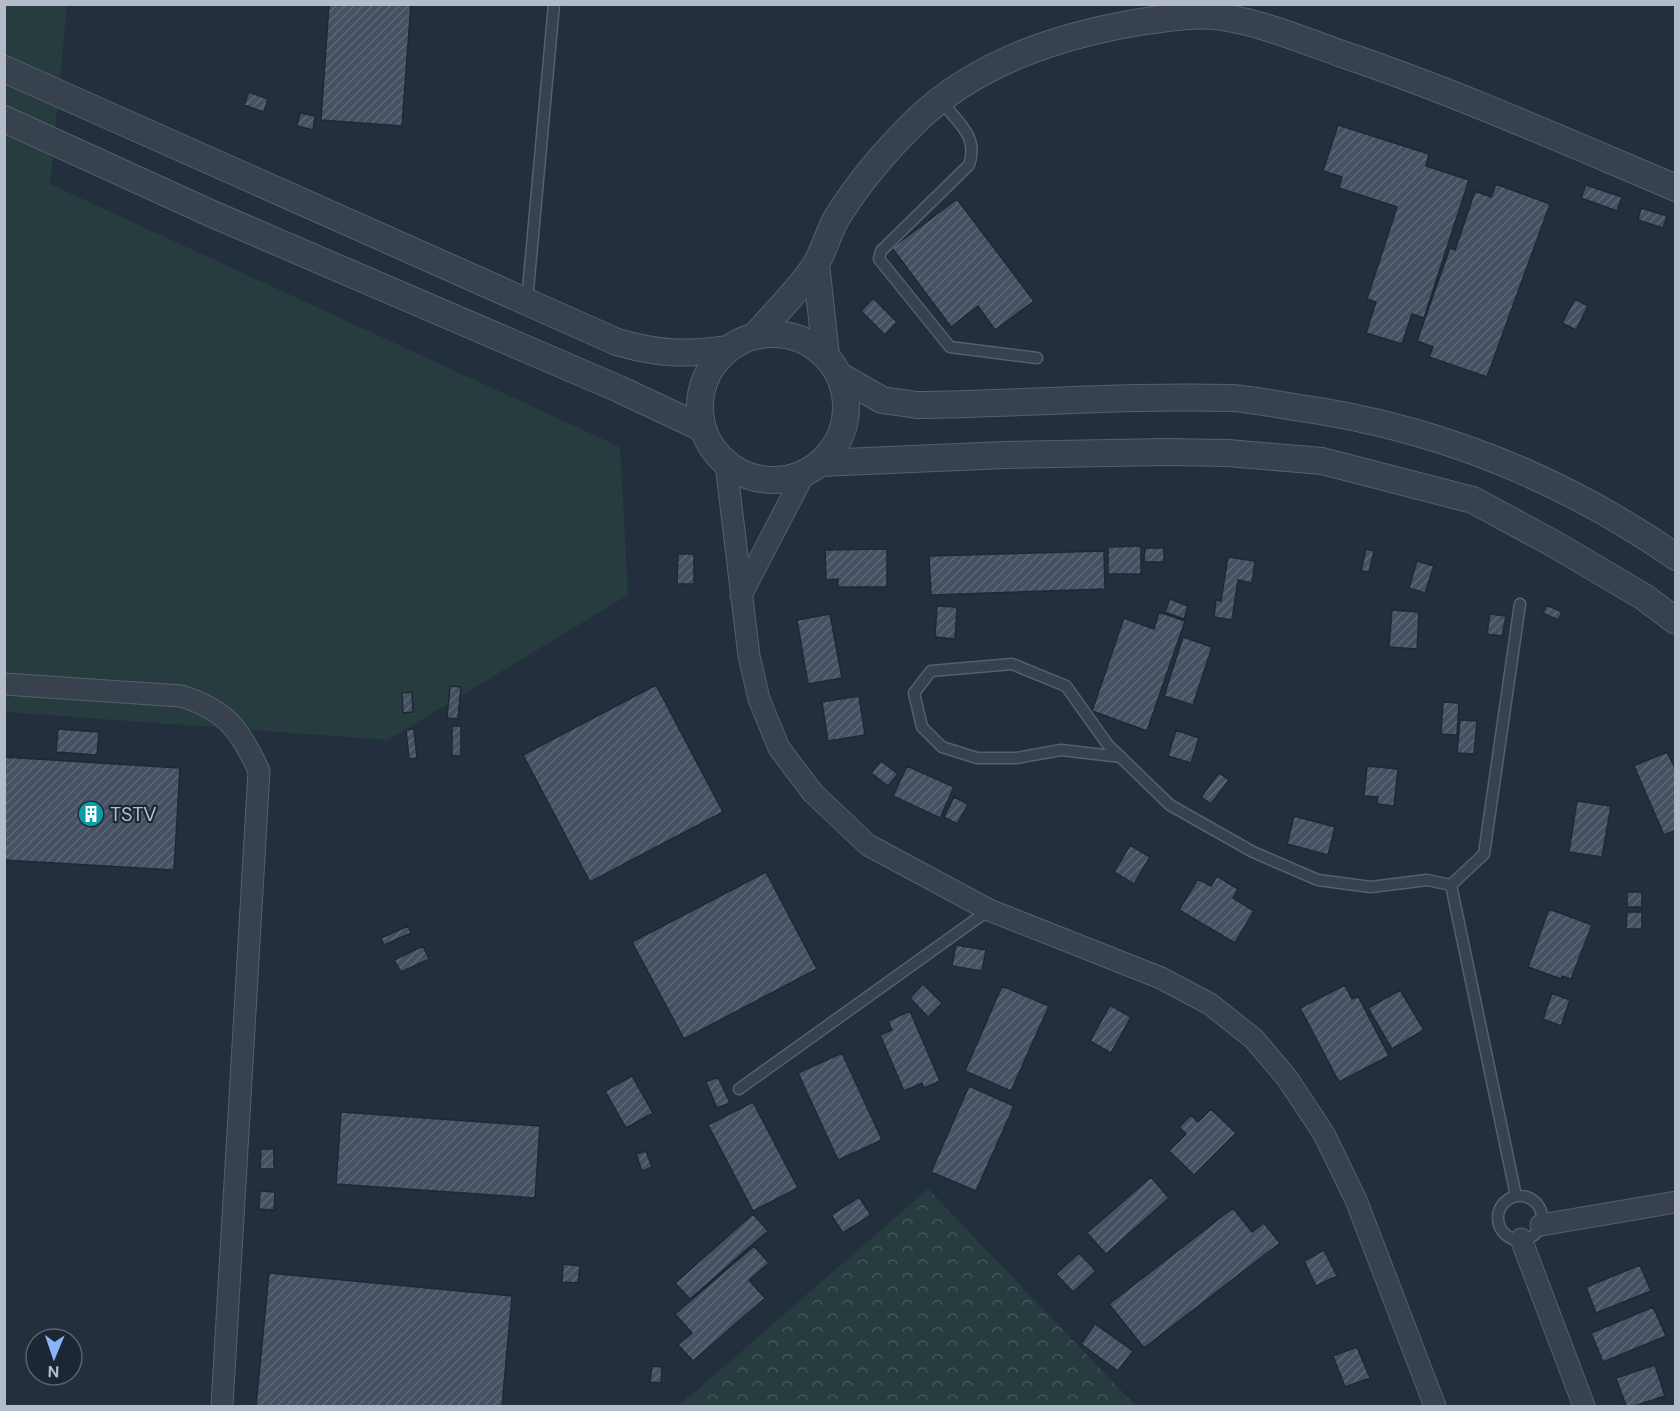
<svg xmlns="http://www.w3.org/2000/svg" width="1680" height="1411" font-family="'DM Sans',sans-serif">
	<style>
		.grass { fill: #263c3f }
		.forest { fill: url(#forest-crowns) }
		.building { fill: url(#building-hatch); stroke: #1f2835; stroke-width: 1.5 }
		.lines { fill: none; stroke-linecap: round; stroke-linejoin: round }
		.service-casing { stroke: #565f6c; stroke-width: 13 }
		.minor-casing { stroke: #565f6c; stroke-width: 23 }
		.tertiary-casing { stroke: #565f6c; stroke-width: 28 }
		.service { stroke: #38414e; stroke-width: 10 }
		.minor { stroke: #38414e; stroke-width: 21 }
		.tertiary { stroke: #38414e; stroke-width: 26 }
		.labels { text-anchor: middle; stroke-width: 4.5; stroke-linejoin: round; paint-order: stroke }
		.poi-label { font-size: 20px; fill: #b4bcc9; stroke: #1d2633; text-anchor: start }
	</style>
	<defs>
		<pattern id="forest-crowns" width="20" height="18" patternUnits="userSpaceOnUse" patternTransform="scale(1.5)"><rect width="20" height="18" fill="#263c3f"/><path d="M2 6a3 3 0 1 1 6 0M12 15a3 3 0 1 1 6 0" fill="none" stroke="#435659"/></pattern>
		<pattern id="building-hatch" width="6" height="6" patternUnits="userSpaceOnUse" patternTransform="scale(1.5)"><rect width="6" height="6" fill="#455162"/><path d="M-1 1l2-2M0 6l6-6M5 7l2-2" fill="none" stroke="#5d6877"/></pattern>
	</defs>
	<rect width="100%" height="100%" fill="#242f3e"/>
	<path class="grass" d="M4,5H67L50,184L620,447L628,595L388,740L5,712Z"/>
	<path class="forest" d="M928,1189L1136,1406H679Z"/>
	<path class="building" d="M329,4H411L402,126L321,120Z
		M249,92L268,99L264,112L244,105Z
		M300,113L315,116L313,130L297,126Z
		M1338,125L1429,154L1426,166L1469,180L1424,318L1412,314L1402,344L1366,333L1376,302L1367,299L1397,207L1339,188L1342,177L1323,171Z
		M1496,184L1550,204L1487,377L1429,357L1433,347L1417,341L1450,248L1455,250L1475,191L1491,197Z
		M1586,185L1622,197L1617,211L1581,198Z
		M957,199L1034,301L995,330L978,306L951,327L892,248Z
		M1641,208L1667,216L1663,228L1638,220Z
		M873,298L897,322L885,335L861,311Z
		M1575,299L1588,306L1576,330L1562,323Z
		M1141,546V574H1108V547Z
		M1145,548H1164V562H1144Z
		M887,549V587H838V579L826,580L825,550Z
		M1366,549L1374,551L1369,572L1361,571Z
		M1104,551L1105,589L931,595L929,556Z
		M678,554H694V584H677Z
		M1228,557L1255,561L1252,583L1238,580L1232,620L1214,617L1216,600L1221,601Z
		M1417,561L1434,566L1425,593L1409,588Z
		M1170,599L1188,606L1184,619L1165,612Z
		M1547,605L1562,612L1558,620L1543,613Z
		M937,606L957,607L955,639L935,637Z
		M1392,610L1419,612L1417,649L1389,647Z
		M1159,612L1185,621L1147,731L1092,711L1124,618L1154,629Z
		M830,614L842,678L808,684L797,620Z
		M1490,614L1506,616L1502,636L1487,634Z
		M1183,637L1212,647L1193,705L1164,696Z
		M656,685L723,812L590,882L523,755Z
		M450,686L461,687L458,719L447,718Z
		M412,692L413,712L403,713L402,693Z
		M859,696L865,735L828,741L822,702Z
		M1443,702L1459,703L1457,735L1441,734Z
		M1460,720L1477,721L1474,754L1457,753Z
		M452,726H461V756H452Z
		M58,729L99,732L97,755L56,752Z
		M414,729L417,758L409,759L406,730Z
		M1176,730L1199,738L1191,763L1168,756Z
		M1667,752L1676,770V830L1664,835L1634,766Z
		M4,757L180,768L174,870L4,860Z
		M881,761L898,774L888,786L871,773Z
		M907,766L954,787L940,818L893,796Z
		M1367,766L1398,769L1394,806L1377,804L1378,797L1364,796Z
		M1219,773L1229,780L1211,804L1201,797Z
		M954,797L968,804L957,824L944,817Z
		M1577,801L1611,806L1602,857L1569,852Z
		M1294,816L1335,827L1328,855L1287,844Z
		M1130,845L1150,857L1134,884L1114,872Z
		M766,872L817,969L684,1039L632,942Z
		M1217,876L1238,889L1233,898L1254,911L1235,943L1179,910L1198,879L1211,886Z
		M1627,892H1642V907H1627Z
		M1549,909L1592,925L1571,979L1562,976L1561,979L1528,967Z
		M1627,912H1642V929H1626Z
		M408,926L411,933L384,945L381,938Z
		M956,945L986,950L982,971L952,966Z
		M423,946L429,959L401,972L394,960Z
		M923,984L942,1003L928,1017L910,998Z
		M1345,985L1352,999L1358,996L1389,1056L1339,1082L1300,1008Z
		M1002,986L1049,1006L1011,1091L965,1071Z
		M1400,990L1424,1030L1392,1049L1368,1008Z
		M1552,993L1570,1000L1561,1026L1543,1019Z
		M1110,1005L1131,1017L1111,1053L1090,1041Z
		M910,1011L940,1081L924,1088L922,1083L904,1091L880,1035L892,1030L888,1021Z
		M842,1053L882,1140L838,1160L798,1073Z
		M632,1076L653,1113L626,1128L605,1091Z
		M718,1077L730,1103L717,1108L706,1082Z
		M969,1086L1014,1106L976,1191L931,1172Z
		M753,1102L798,1188L753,1211L708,1125Z
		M1211,1109L1236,1133L1194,1175L1169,1151L1186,1134L1179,1127L1191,1115L1198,1122Z
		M341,1112L540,1126L535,1198L336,1184Z
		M261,1149H274V1169H260Z
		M646,1151L652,1167L642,1171L636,1154Z
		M1151,1177L1169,1198L1106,1254L1087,1233Z
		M260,1191L275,1192L274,1210L259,1209Z
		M859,1197L871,1215L843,1233L831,1215Z
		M1233,1208L1252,1232L1264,1223L1280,1243L1144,1348L1109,1304Z
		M753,1214L768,1231L690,1299L675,1283Z
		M754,1246L769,1263L749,1280L765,1298L693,1361L678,1345L692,1333L675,1314Z
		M1324,1250L1337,1276L1316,1286L1304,1261Z
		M1079,1253L1096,1271L1073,1292L1056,1274Z
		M563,1264L580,1266L578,1283L562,1282Z
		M1640,1265L1651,1291L1596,1313L1586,1287Z
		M269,1273L512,1296L502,1406H256Z
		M1653,1307L1666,1336L1603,1362L1591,1333Z
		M1095,1324L1133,1351L1118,1371L1081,1344Z
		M1357,1347L1370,1378L1345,1387L1333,1356Z
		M1655,1365L1665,1396L1634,1406H1626L1616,1378Z
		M652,1366L662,1367L661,1383L650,1382Z"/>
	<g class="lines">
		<g class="service-casing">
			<path id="service" d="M941,101C958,123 979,136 969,165L881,251L879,259L950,347L1037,358
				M527,301L554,4
				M1121,757L1061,750L1016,758H977L942,747L922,727L914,693L931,671L1012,664L1066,686L1108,745L1170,805L1253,852L1318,880L1371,887L1427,880L1451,885L1516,1196
				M1451,885L1484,854L1520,604
				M739,1089L989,910
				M1498 1218a22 22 0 1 1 44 0a22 22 0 1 1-44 0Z"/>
		</g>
		<g class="minor-casing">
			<path id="minor" d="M726,464L749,656L759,699L779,748L813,793L868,845L989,910L1161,978L1210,1004L1254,1039L1287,1078L1324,1134L1356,1200L1435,1406
				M741,595L804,474
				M4,684L181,696C226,710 240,729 259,771L222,1406
				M1541,1225L1676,1202
				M1521,1239L1584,1406"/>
		</g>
		<g class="tertiary-casing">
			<path id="tertiary" d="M4,69L617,342C658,354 685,355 727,349
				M4,119L210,213L619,389L702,428
				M816,264L826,355
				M700 407a73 73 0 1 1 146 0a73 73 0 1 1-146 0Z
				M756,335C775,313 801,288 816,264C824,250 828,234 836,219C858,183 888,148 919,118C978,62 1061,35 1140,22C1167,18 1195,13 1222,17C1262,23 1303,40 1342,54C1455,92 1565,141 1676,188
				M840,376L882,400L917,405C1022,404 1126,395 1231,398C1252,399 1273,404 1294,407C1432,426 1561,477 1676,557
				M821,463L1005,455L1165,452L1228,453L1322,461L1473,500L1556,545L1644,597L1676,621"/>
		</g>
		<use href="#service" class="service"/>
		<use href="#minor" class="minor"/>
		<use href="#tertiary" class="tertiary"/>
	</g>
	<defs>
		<g id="building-disc" transform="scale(1.35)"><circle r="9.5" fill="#0f9aa8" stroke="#1d2633"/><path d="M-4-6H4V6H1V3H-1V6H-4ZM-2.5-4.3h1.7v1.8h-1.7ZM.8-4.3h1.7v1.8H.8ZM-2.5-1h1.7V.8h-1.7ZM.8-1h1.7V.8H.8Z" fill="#fff"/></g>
	</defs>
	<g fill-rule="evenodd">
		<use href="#building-disc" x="91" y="814"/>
	</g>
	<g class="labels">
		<g class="poi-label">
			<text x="110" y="821">TSTV</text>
		</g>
	</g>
	<rect width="1680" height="1411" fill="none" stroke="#b4bcc9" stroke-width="12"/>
	<g transform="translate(54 1357) rotate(182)"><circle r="28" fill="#1d2633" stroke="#59626f" stroke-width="1.5"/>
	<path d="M0-4.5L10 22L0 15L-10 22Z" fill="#8ab4f8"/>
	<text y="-9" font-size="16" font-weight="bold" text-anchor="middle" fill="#b4bcc9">N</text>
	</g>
</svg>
